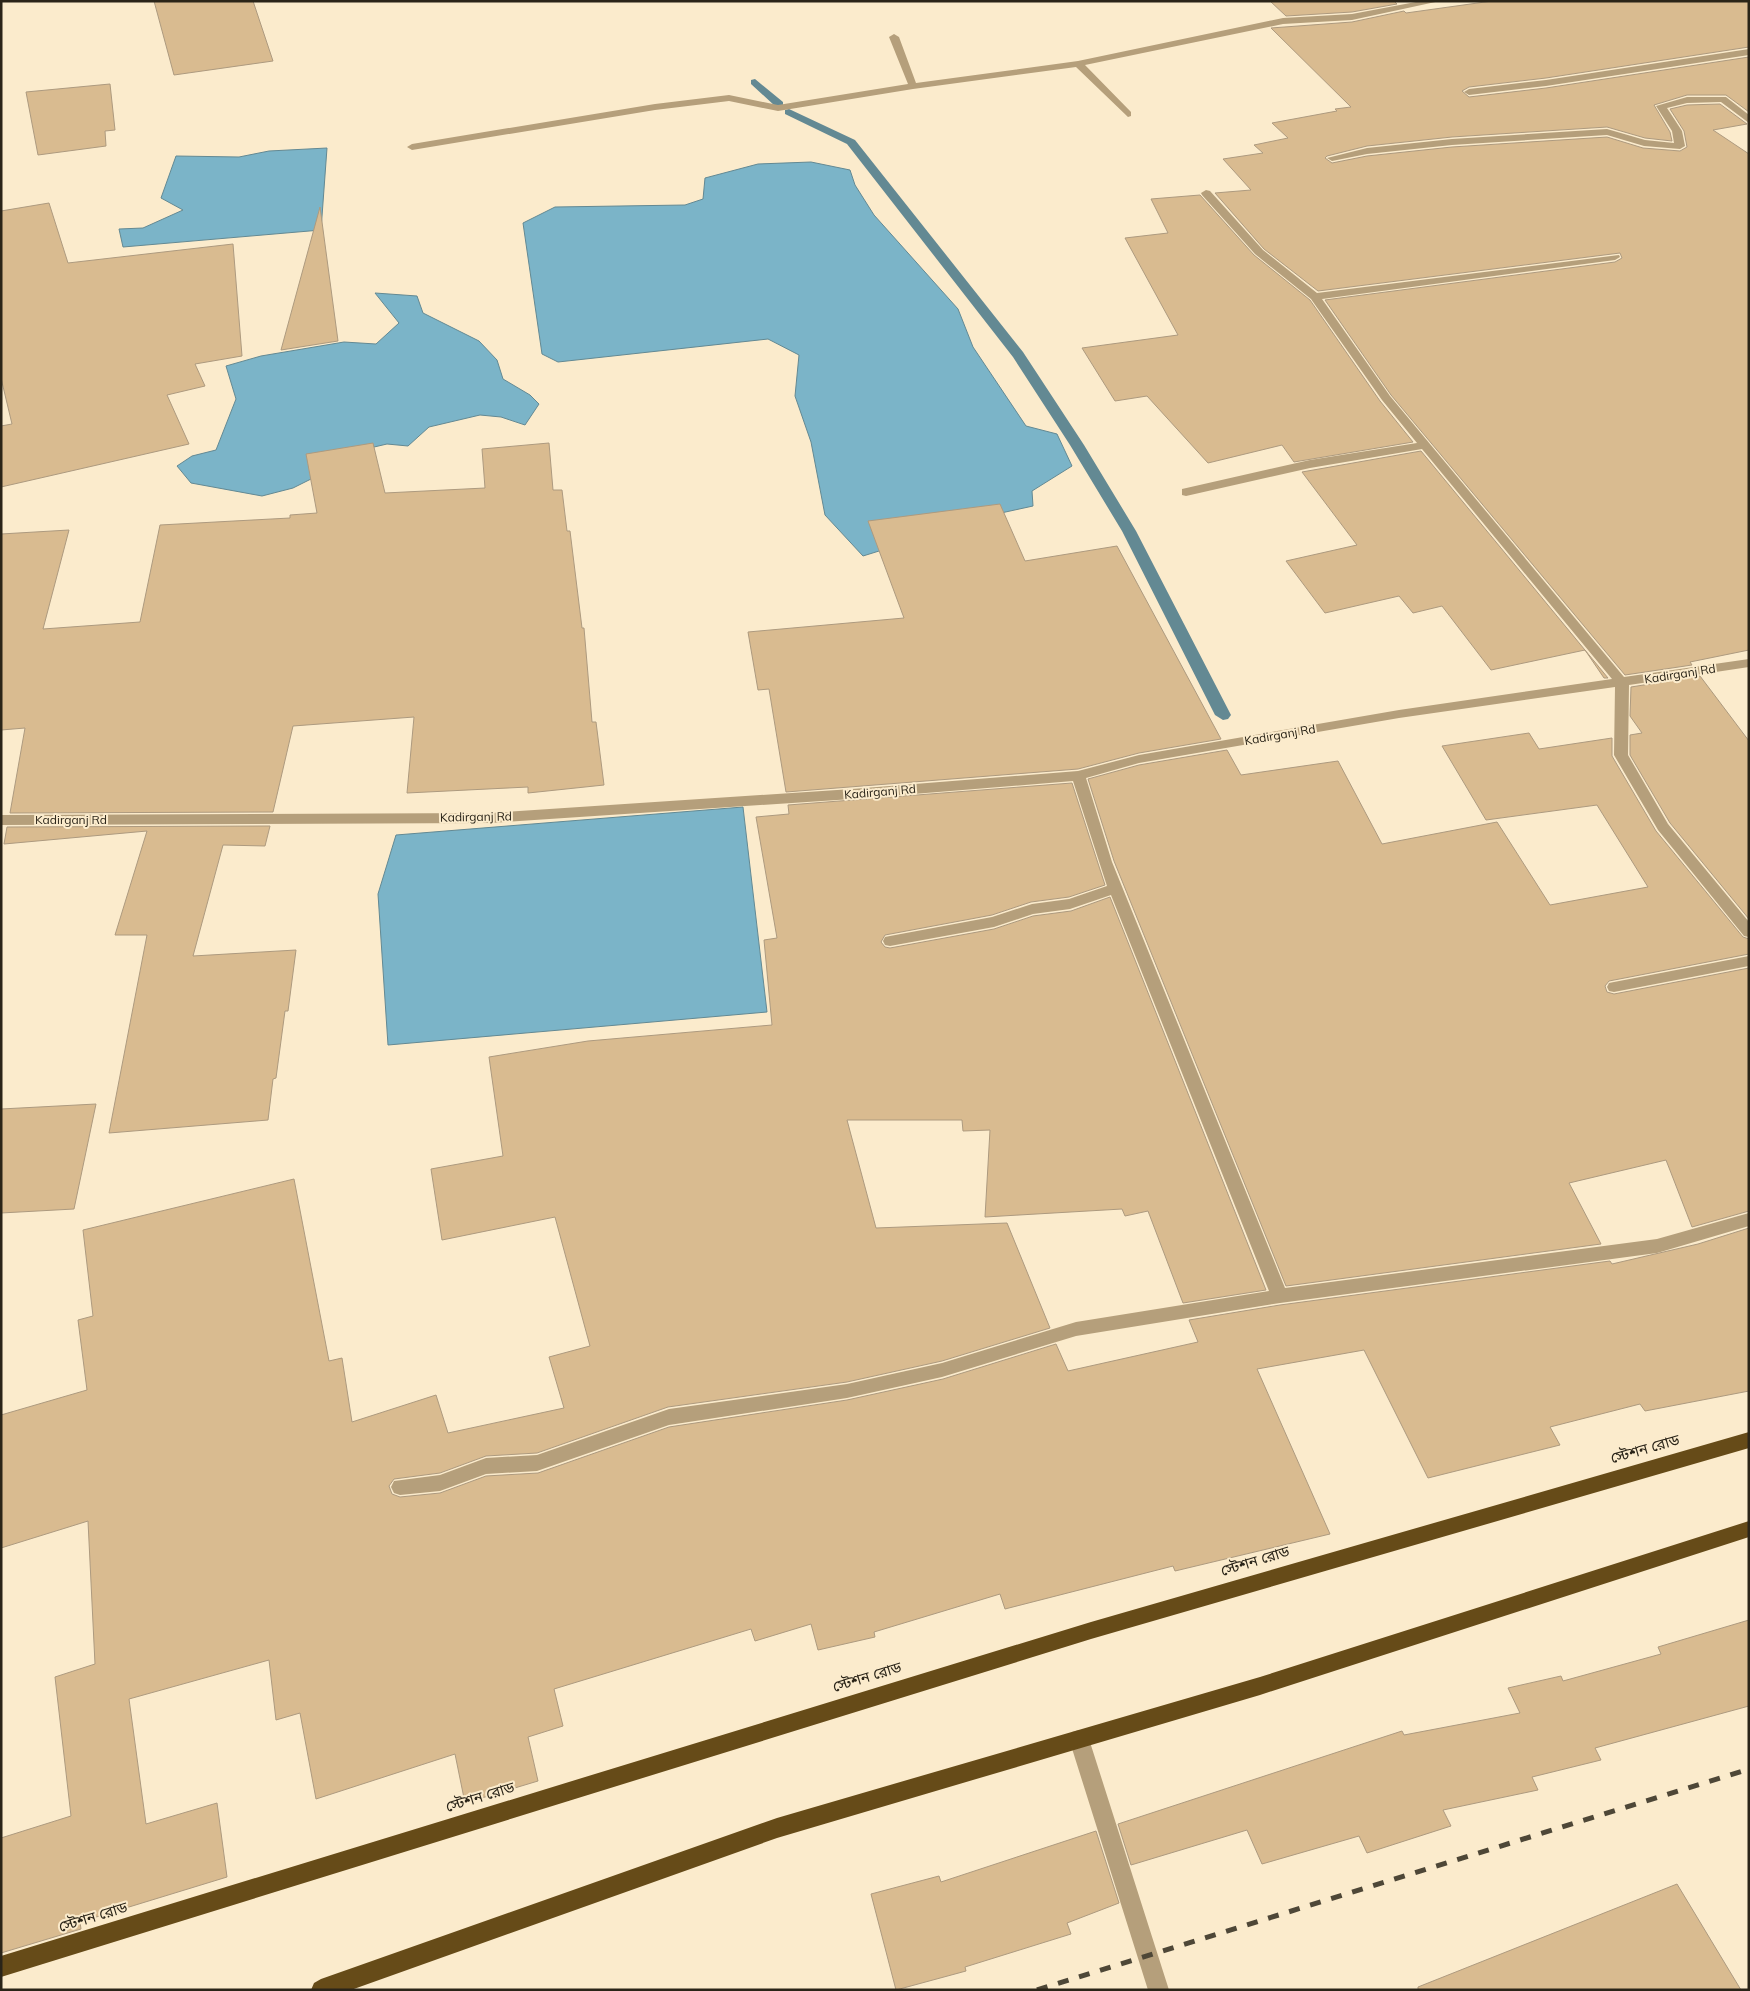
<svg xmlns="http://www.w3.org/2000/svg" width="1750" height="1991" font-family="Mulish,'Noto Sans Bengali',sans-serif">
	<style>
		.water { fill: #7bb4c8; stroke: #638993 }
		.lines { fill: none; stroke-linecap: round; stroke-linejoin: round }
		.stream { fill: #638993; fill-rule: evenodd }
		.building { fill: #d9bb90; stroke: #ad9a7f }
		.street { fill: #b59f7b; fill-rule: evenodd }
		.highway { fill: #664b18; fill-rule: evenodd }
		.rail { stroke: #4e4737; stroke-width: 5; stroke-dasharray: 11 11; stroke-linecap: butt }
		.labels { text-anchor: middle; stroke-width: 4; stroke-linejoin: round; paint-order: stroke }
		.street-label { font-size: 12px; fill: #2a2418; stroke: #fbebcc }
		.near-street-label { font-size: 15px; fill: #2a2418; stroke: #fbebcc }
	</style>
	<rect width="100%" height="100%" fill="#fbebcc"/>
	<path class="water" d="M327,148L321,230L123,247L119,229L143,228L183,210L161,198L176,156L239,157L269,151Z
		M811,162L850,170L855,185L874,215L958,309L973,347L1026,426L1057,434L1072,466L1032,491L1033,506L1001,513L863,556L825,515L811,442L795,396L799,355L768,339L558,362L542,354L523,223L555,207L685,205L703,199L705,178L758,164Z
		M375,293L417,296L423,313L479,341L497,360L503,379L530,395L539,404L525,425L501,417L480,415L429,427L408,446L387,444L344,454L327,471L293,488L262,496L191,483L177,466L192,456L216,450L236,399L226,366L261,356L344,342L376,344L399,323Z
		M743,807L767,1012L388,1045L378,894L396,835Z"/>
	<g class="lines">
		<path class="stream" d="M755,79L783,102V106H775L751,84V80Z
			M789,109L855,140L1023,352L1084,445L1136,531L1231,715L1228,719L1223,720L1215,715L1122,531L1070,445L1013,357L847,144L785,114V110Z"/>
	</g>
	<path class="building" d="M154,1H253L273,61L174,75Z
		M1270,1H1394L1397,4L1352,12L1286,16Z
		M1492,1H1749V47L1546,78L1469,87L1462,91L1469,97L1546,88L1749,57V112L1726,95H1687L1654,105L1670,132L1672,141L1645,138L1607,127L1452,137L1367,146L1327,156L1325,158L1332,163L1367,156L1452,147L1607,137L1643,148L1680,151L1687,147L1684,131L1670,109L1687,105L1720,104L1747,124L1713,130L1749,154V650L1690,662L1692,665L1625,675L1391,395L1325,300L1615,262L1622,258L1620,253L1318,291L1264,249L1215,193L1251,190L1223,159L1263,153L1254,145L1288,138L1272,123L1337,111L1335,109L1351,107L1271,28L1352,22L1404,11L1406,13Z
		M110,84L115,130L105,131L106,146L38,155L26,92Z
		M1200,195L1254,255L1310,300L1380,401L1413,442L1294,462L1282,445L1208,463L1147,396L1115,401L1082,348L1178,335L1125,238L1168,233L1151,199Z
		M49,203L68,263L233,244L242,356L195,364L205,386L167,395L189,444L1,487V426L12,424L1,378V211Z
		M320,207L338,341L281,350Z
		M373,443L385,493L485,488L482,449L549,443L553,490H562L567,531H570L582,628H584L592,722H596L604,785L528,793V787L407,793L414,717L293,726L273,812L10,813L25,728L1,730V534L69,530L43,629L140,622L160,525L290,518V515L317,513L306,454Z
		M1421,451L1608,678H1604L1585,650L1491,670L1442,606L1413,613L1399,596L1325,613L1286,561L1357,545L1302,472Z
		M1000,504L1025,561L1117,546L1221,739L1139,753L1078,769L786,792L769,689L758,690L748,632L904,618L868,521Z
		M1700,676L1749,741V919L1670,823L1630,755V735L1642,733L1630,716L1631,687Z
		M1529,733L1539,749L1612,738V756L1656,831L1743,937L1749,939V954L1609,981L1605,986L1607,992L1614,994L1749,968V1211L1692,1227L1666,1160L1569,1183L1601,1244L1286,1286L1114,861L1088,779L1139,765L1227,750L1241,775L1338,761L1382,844L1497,822L1550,905L1648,887L1597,805L1486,820L1442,746Z
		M1072,783L1105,885L1069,897L1031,902L992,915L885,935L881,942L885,947L890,948L994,929L1033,916L1071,911L1110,897L1266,1290L1183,1303L1148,1211L1125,1216L1122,1209L985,1217L990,1130L963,1131L962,1120H847L876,1228L1007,1223L1050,1328L942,1361L847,1382L668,1407L537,1453L486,1456L440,1473L394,1479L389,1486L392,1494L400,1497L440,1493L486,1476L538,1473L669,1427L847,1400L943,1379L1056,1344L1068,1371L1198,1342L1189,1320L1280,1305L1610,1261L1612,1264L1698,1244L1749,1228V1391L1645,1411L1640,1404L1550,1427L1560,1445L1428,1478L1364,1350L1257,1369L1330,1534L1175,1571L1173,1566L1005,1609L1000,1594L874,1632L875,1637L818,1650L811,1624L755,1641L751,1629L554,1689L563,1726L528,1737L538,1781L465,1803L455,1754L316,1799L300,1713L276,1720L269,1660L129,1699L146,1824L217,1803L227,1877L80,1922L81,1929L1,1953V1838L71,1816L55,1677L95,1664L88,1521L1,1548V1415L87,1390L78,1320L93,1316L83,1230L294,1179L329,1361L342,1358L352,1422L436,1395L448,1433L564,1408L549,1357L590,1346L555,1217L442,1240L431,1169L503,1156L489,1057L588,1041L772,1025L764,940L777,938L756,817L789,814L788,805Z
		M270,826L265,846L223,845L193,956L296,950L288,1011H285L276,1078L273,1079L268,1120L109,1133L147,935H115L147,831L4,844L7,827Z
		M96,1104L74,1209L1,1213V1109Z
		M1749,1620V1706L1595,1748L1601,1760L1532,1777L1538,1790L1443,1810L1451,1826L1367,1853L1359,1836L1262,1864L1247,1830L1131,1865L1118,1824L1402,1731L1404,1735L1520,1713L1508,1688L1561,1676L1563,1681L1661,1654L1658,1647Z
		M1096,1831L1119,1903L1067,1923L1071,1934L965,1967L966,1971L896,1990L871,1894L939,1876L941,1882Z
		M1677,1884L1741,1990H1418V1987Z"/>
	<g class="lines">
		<path class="street" d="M1421,1H1440L1352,20L1283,24L1085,65L1131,112V116L1128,117L1076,67L913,89L778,111L729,101L655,110L412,150L407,147L412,144L655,104L729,95L778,105L908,84L889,37L894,34L899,37L916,83L1078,61L1283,18L1352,14Z
			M1749,49V55L1546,86L1469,95L1464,92L1469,89L1546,80Z
			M1687,97H1726L1749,115V123L1721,102L1687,103L1667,108L1682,131L1685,146L1680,149L1644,146L1607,135L1452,145L1367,154L1332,161L1327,158L1367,148L1452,139L1607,129L1645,140L1674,143L1672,131L1656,106Z
			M1206,190L1210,191L1263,250L1317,293L1619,255L1620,257L1615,260L1322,299L1390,396L1624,677L1749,659V667L1629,685L1628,755L1668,824L1749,922V937L1744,936L1658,830L1614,755L1615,687L1399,718L1139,763L1086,778L1112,862L1285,1288L1657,1239L1749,1213V1226L1657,1253L1280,1303L1076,1336L942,1377L847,1398L669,1425L537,1471L486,1474L440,1491L400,1495L394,1493L391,1487L394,1481L440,1475L486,1458L537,1455L669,1409L847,1384L942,1363L1076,1322L1269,1291L1111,895L1070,909L1033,914L994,927L890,946L885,945L883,941L885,937L890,936L992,917L1032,904L1069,899L1107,886L1073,781L852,799L491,823L1,825V815L491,813L852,789L1078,771L1139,755L1399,710L1612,679L1422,449L1310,468L1186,496L1182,495V489L1310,460L1417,443L1382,400L1311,299L1255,254L1202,195L1201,193Z
			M1749,956V966L1614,992L1609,991L1607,987L1609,983L1614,982Z
			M1079,1730L1086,1732L1089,1739L1169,1990H1148L1069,1739L1072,1732Z"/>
		<path class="highway" d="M1749,1432V1448L1091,1639L1,1977V1956L1091,1622Z
			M1749,1521V1537L1260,1695L777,1838L351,1990H311L314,1983L321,1979L777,1818L1260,1677Z"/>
		<path class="rail" d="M1037,1990L1749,1769"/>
	</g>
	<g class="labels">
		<g class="street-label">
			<text transform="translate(1680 674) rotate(-9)" y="4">Kadirganj Rd</text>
			<text transform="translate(1280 735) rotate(-10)" y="4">Kadirganj Rd</text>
			<text transform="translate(880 792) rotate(-5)" y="4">Kadirganj Rd</text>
			<text transform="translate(476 817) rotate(-1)" y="4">Kadirganj Rd</text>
			<text x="71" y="824">Kadirganj Rd</text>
		</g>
		<g class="near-street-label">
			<text transform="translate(1645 1449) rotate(-16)" y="5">স্টেশন রোড</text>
			<text transform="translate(1255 1561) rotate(-17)" y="5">স্টেশন রোড</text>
			<text transform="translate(867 1677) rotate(-17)" y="5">স্টেশন রোড</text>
			<text transform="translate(480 1797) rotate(-17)" y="5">স্টেশন রোড</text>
			<text transform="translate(93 1917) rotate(-17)" y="5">স্টেশন রোড</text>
		</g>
	</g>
	<rect width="1750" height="1991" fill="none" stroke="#2a2418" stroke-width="5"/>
</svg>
